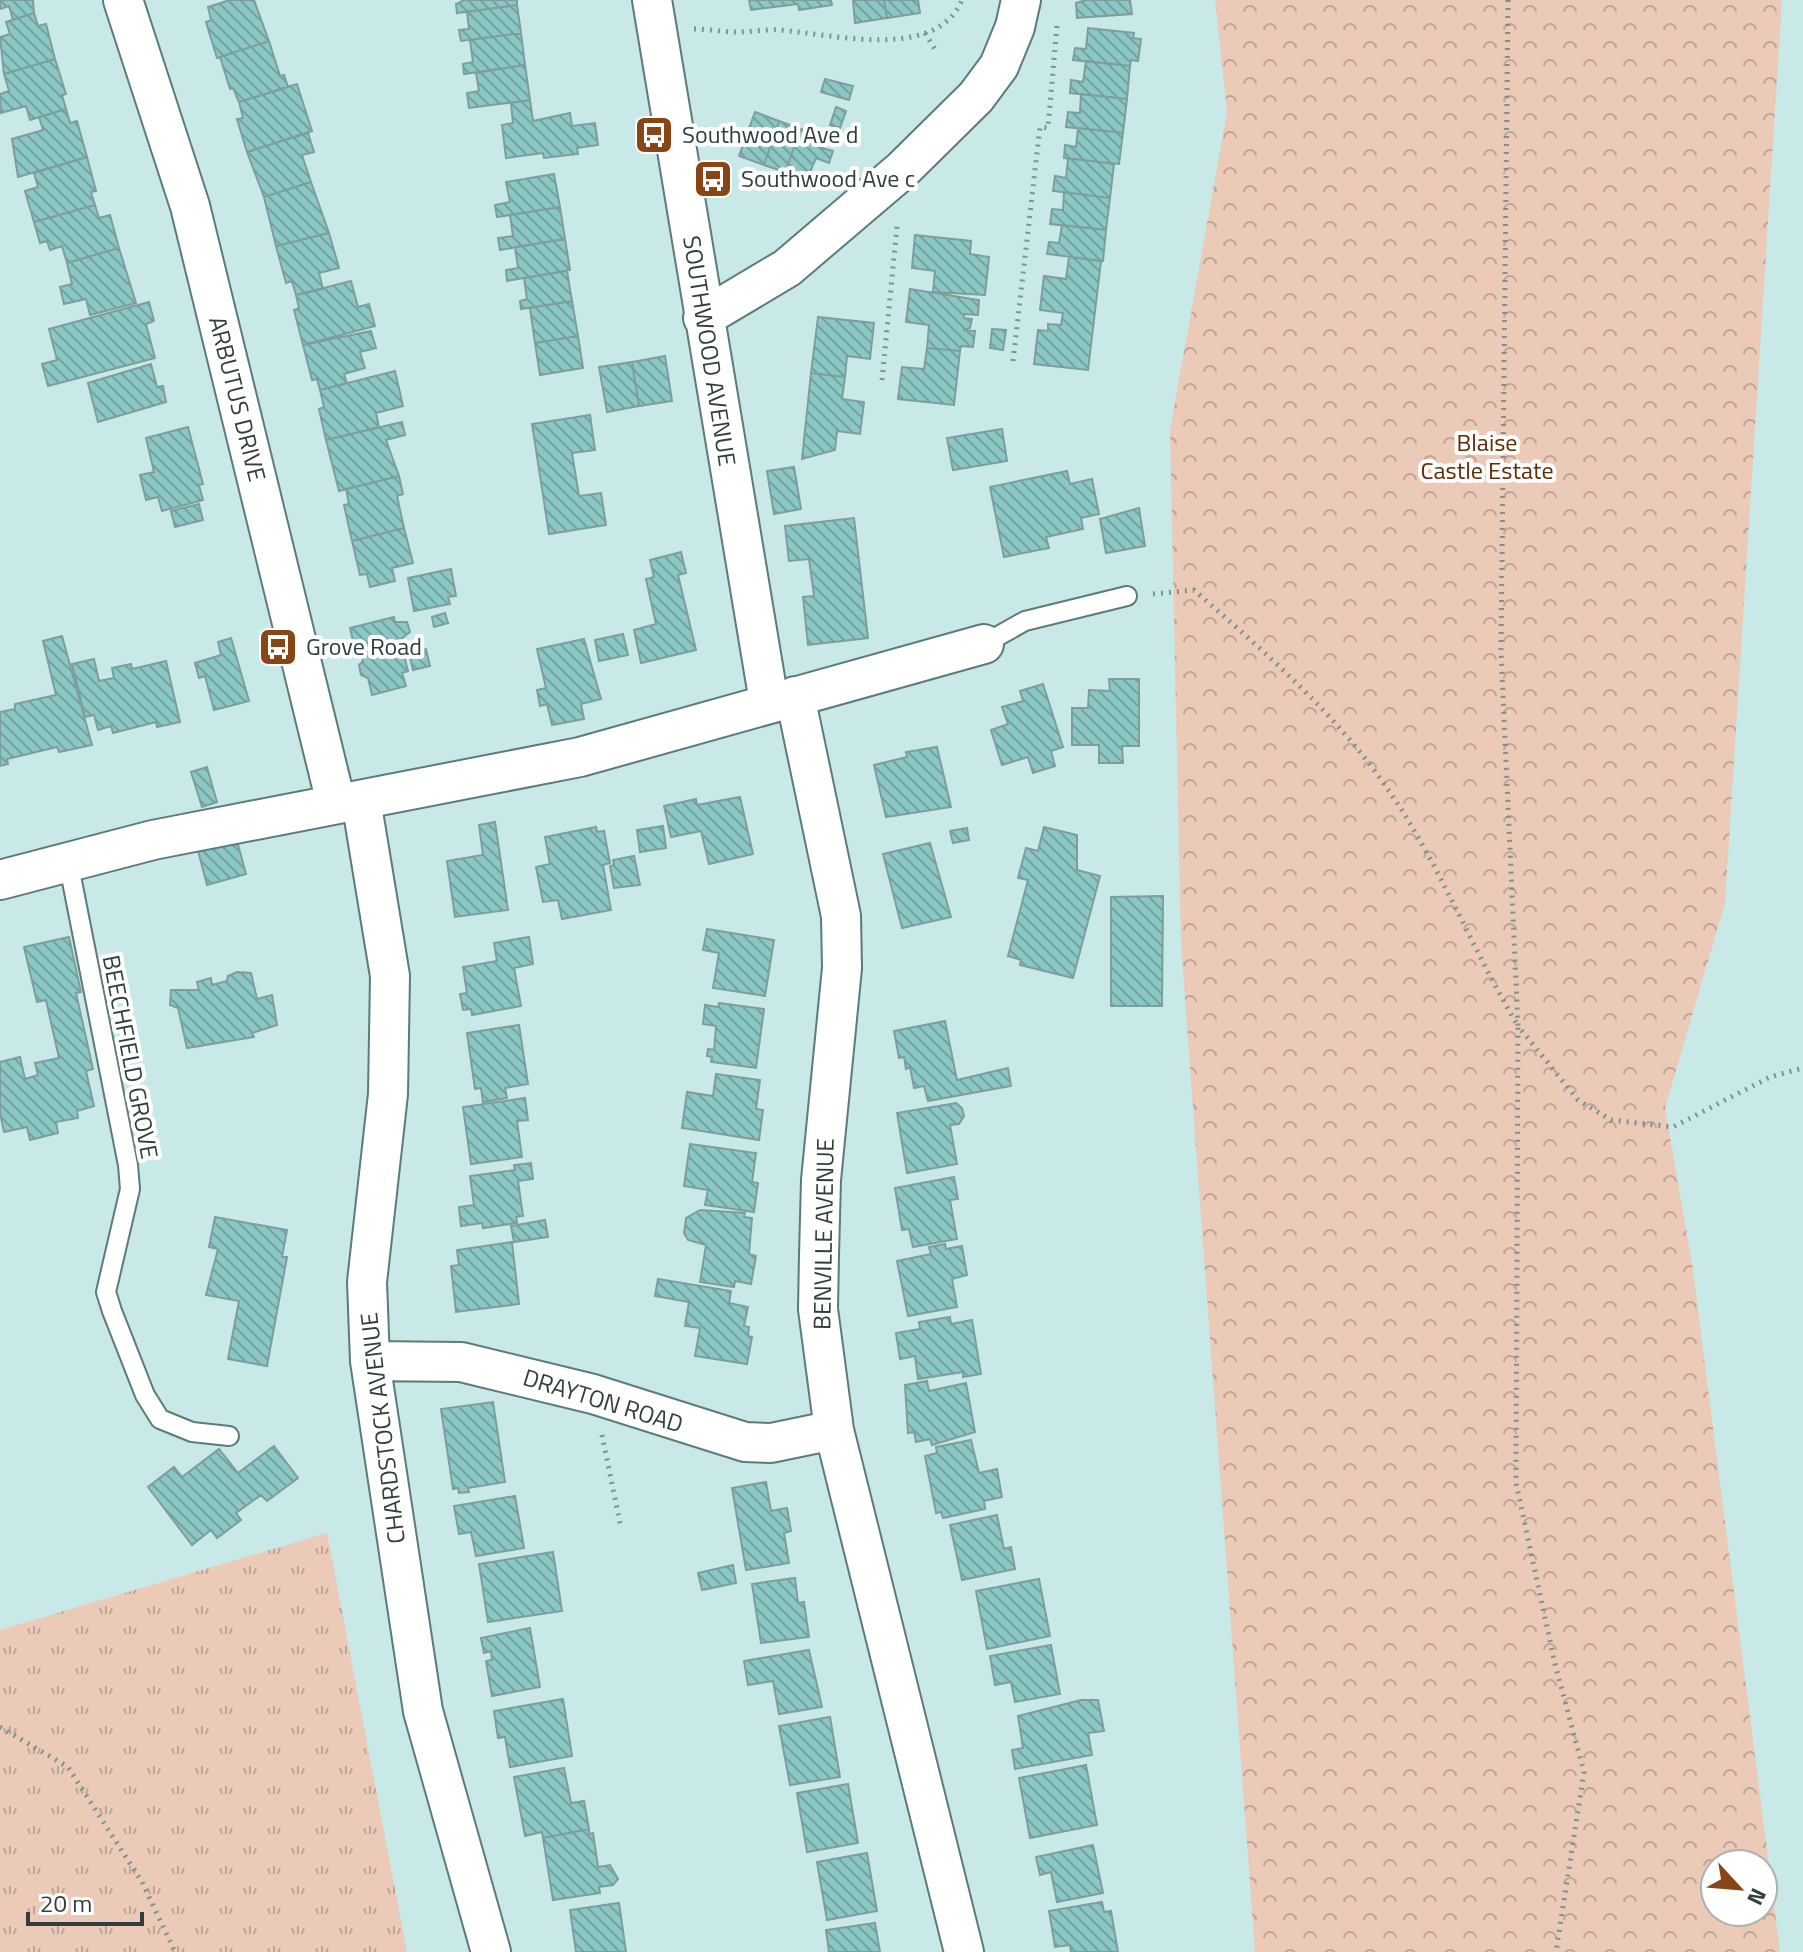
<svg xmlns="http://www.w3.org/2000/svg" width="1803" height="1952" font-family="'Titillium Web',sans-serif">
	<style>
		.grass { fill: url(#grass-tufts) }
		.forest { fill: url(#forest-crowns); fill-rule: evenodd }
		.building { fill: url(#building-back-hatch); stroke: #7e9e9c; stroke-width: 2 }
		.lines { fill: none; stroke-linecap: round; stroke-linejoin: round }
		.lane-casing { stroke: #5c7b7a; stroke-width: 22 }
		.street-casing { stroke: #5c7b7a; stroke-width: 42 }
		.path { stroke: #7c9393; stroke-width: 5; stroke-dasharray: 2 6; stroke-linecap: butt }
		.lane { stroke: #fff; stroke-width: 18 }
		.street { stroke: #fff; stroke-width: 38 }
		.labels { text-anchor: middle; stroke-width: 8; stroke-linejoin: round; paint-order: stroke }
		.poi-label { font-size: 24px; fill: #313e3e; stroke: #fff; text-anchor: start }
		.street-label { font-size: 24px; fill: #313e3e; stroke: #fff }
		.park-label { font-size: 24px; fill: #602b02; stroke: #fff }
	</style>
	<defs>
		<pattern id="grass-tufts" width="24" height="20" patternUnits="userSpaceOnUse" patternTransform="scale(2)"><rect width="24" height="20" fill="#ebcab8"/><path d="M3 7l-1-3M5 7V3M7 7l1-3M15 17l-1-3M17 17v-4M19 17l1-3" fill="none" stroke="#bfa597"/></pattern>
		<pattern id="forest-crowns" width="20" height="18" patternUnits="userSpaceOnUse" patternTransform="scale(2)"><rect width="20" height="18" fill="#ebcab8"/><path d="M2 6a3 3 0 1 1 6 0M12 15a3 3 0 1 1 6 0" fill="none" stroke="#bfa597"/></pattern>
		<pattern id="building-back-hatch" width="6" height="6" patternUnits="userSpaceOnUse" patternTransform="scale(2)"><rect width="6" height="6" fill="#8bc7c5"/><path d="M-1 5l2 2M0 0l6 6M5-1l2 2" fill="none" stroke="#72a3a1"/></pattern>
	</defs>
	<rect width="100%" height="100%" fill="#c8e9e8"/>
	<path class="grass" d="M327,1533L407,1952H0V1630Z"/>
	<path class="forest" d="M1215,0H1782L1725,903L1665,1108L1692,1263L1780,1952H1255L1181,944L1170,430L1227,112ZM1715,1864H1763V1912H1715Z"/>
	<path class="building" d="M0,0H33L34,13L13,20L9,6L0,9Z
		M230,0H254L269,41L217,58L206,22L211,20L208,7Z
		M464,0H517V5L457,13L456,4Z
		M749,0H831L832,5L799,10L798,4L751,10Z
		M853,0H884L887,18L855,23Z
		M884,0H918L920,13L887,18Z
		M1086,0H1130L1132,14L1077,18L1076,3Z
		M517,5L521,33L461,41L459,30L469,29L467,12Z
		M34,13L38,26L46,24L55,59L4,74L0,37L10,34L6,22Z
		M1088,28L1134,33L1133,38L1141,39L1138,61L1131,60L1130,66L1073,60L1075,48L1086,49Z
		M521,33L525,65L464,74L463,64L473,62L470,40Z
		M269,41L280,76L284,75L288,87L239,102L233,88L230,89L220,57Z
		M55,59L66,94L62,95L66,109L30,120L26,106L1,113L0,94L9,91L4,74Z
		M1086,61L1130,66L1127,99L1070,93L1071,80L1083,82Z
		M525,65L530,100L469,108L467,93L479,91L476,73Z
		M825,79L853,86L849,100L821,92Z
		M297,84L312,131L247,152L237,119L243,118L239,102Z
		M1081,94L1127,99L1123,133L1066,127L1068,112L1080,113Z
		M530,100L533,121L570,113L572,126L595,123L598,145L577,148L578,154L544,158L543,153L506,158L502,125L513,123L511,103Z
		M836,107L846,111L840,128L830,125Z
		M66,109L70,123L77,121L87,157L18,177L12,139L43,130L39,117Z
		M755,112L779,121L764,165L739,156Z
		M779,121L801,129L785,172L764,165Z
		M1078,128L1123,133L1119,164L1064,158L1065,145L1076,147Z
		M801,129L823,136L819,147L833,151L829,163L816,158L804,186L789,181L791,174L785,172Z
		M308,133L314,152L302,155L311,182L264,197L247,152Z
		M87,157L96,191L91,192L95,205L34,222L25,191L38,187L34,173Z
		M1068,158L1114,164L1110,198L1053,191L1055,176L1066,178Z
		M554,174L560,207L497,217L495,205L510,202L506,182Z
		M311,182L329,233L276,246L264,197Z
		M1064,192L1110,198L1106,230L1050,224L1052,209L1063,210Z
		M95,205L99,218L110,215L119,248L67,263L62,246L50,250L47,241L40,243L34,222Z
		M560,207L565,239L500,250L498,238L513,236L510,215Z
		M1062,225L1106,230L1103,261L1047,254L1049,242L1059,243Z
		M329,233L339,268L319,273L323,289L296,295L292,281L286,283L276,246Z
		M915,235L971,241L970,254L989,257L985,295L933,292L935,271L912,268Z
		M565,239L570,270L507,281L506,270L518,268L515,247Z
		M119,248L136,303L90,315L86,299L64,304L60,287L72,284L67,263Z
		M1069,257L1101,261L1088,370L1034,364L1038,330L1048,331V324L1061,325L1063,313L1040,310L1044,276L1066,279Z
		M567,271L572,301L521,309L520,301L527,299L524,278Z
		M351,281L358,307L369,304L375,326L303,345L294,310L299,308L296,295Z
		M910,289L979,300L978,315L964,314V318L972,319L970,328L963,330L975,331L973,347L961,346L960,351L927,348L929,325L906,322Z
		M572,301L578,336L535,343L530,308Z
		M149,302L154,321L146,324L155,358L48,386L42,364L57,360L49,329Z
		M818,317L874,323L870,359L847,356L845,377L811,373Z
		M992,329L1006,330L1003,350L990,348Z
		M371,331L376,348L360,352L365,368L344,374L347,383L320,390L317,379L312,380L303,345Z
		M578,336L583,368L540,375L535,343Z
		M927,348L960,351L954,405L898,399L902,367L924,369Z
		M665,356L672,401L639,406L632,362Z
		M632,362L639,406L607,412L599,367Z
		M151,364L157,387L163,386L166,402L98,422L88,383Z
		M395,371L403,406L376,413L379,427L326,440L319,409L324,407L320,390Z
		M811,373L845,377L842,399L864,402L860,434L837,431L835,450L802,459Z
		M590,415L595,450L572,453L579,496L601,493L606,525L549,534L532,424Z
		M402,422L405,435L386,440L399,476L339,491L326,440Z
		M188,427L203,484L199,485L203,500L162,511L158,497L146,500L140,475L154,472L146,438Z
		M1002,429L1007,461L953,470L947,438Z
		M794,467L801,509L774,514L767,471Z
		M1067,471L1070,484L1092,479L1099,514L1081,518L1083,529L1046,537L1049,548L1004,557L990,487Z
		M399,476L403,494L397,496L404,528L352,541L344,505L349,504L346,489Z
		M199,504L203,520L175,527L171,511Z
		M1139,508L1145,546L1106,553L1100,519Z
		M854,518L868,638L808,645L803,597L814,596L809,559L789,561L785,526Z
		M404,528L413,563L392,568L395,581L370,587L367,574L360,575L352,541Z
		M681,552L686,573L678,575L696,650L641,663L634,630L656,624L646,579L654,577L650,560Z
		M451,569L456,596L448,597L450,604L414,611L408,578Z
		M445,613L448,623L434,627L432,617Z
		M394,617L395,622H407L410,632L400,640L408,671L402,673L406,686L372,695L368,678L361,675L359,665L363,661L362,657L357,658L350,628Z
		M623,634L628,655L599,661L595,640Z
		M62,636L92,745L59,752L57,747L7,759L8,764L0,766V712L15,709V704L56,695L43,641Z
		M231,638L249,701L214,710L205,676L199,678L195,663L221,655L218,642Z
		M584,639L601,699L581,704L584,719L552,725L547,704L540,706L537,690L546,688L537,649Z
		M426,649L430,666L413,670L409,653Z
		M94,659L99,681L114,678L112,668L131,664L132,669L166,661L180,722L157,727L156,722L113,733L111,726L98,730L94,715L85,717L72,664Z
		M1109,679H1139V746H1122L1123,763H1099V745H1072V708H1088L1089,690L1110,691Z
		M1043,684L1063,747L1051,751L1055,766L1033,773L1028,757L1002,765L991,730L1008,724L1002,707L1023,701L1020,691Z
		M937,747L951,807L886,817L874,765L907,757L906,752Z
		M207,767L217,802L202,807L191,772Z
		M740,797L753,854L709,864L701,831L671,837L664,806L696,799L697,805Z
		M495,822L508,910L455,917L447,861L483,855L479,825Z
		M663,826L666,848L640,852L637,830Z
		M596,827L597,832L604,831L610,863L603,865L611,910L562,919L558,900L543,902L536,867L550,864L545,837Z
		M1044,827L1077,835V870L1100,876L1073,978L1020,965L1021,960L1008,956L1028,880L1018,878L1026,848L1038,851Z
		M967,828L969,840L953,843L950,831Z
		M236,837L246,874L207,885L197,847Z
		M930,843L951,917L902,928L883,854Z
		M634,856L640,885L614,888L610,866L614,865L613,860Z
		M1163,896L1162,1006H1111V897Z
		M707,929L774,940L765,996L713,988L719,953L703,950Z
		M69,937L81,992L76,993L93,1069L86,1071L94,1106L77,1111L78,1118L56,1122L58,1133L30,1140L27,1127L4,1132L0,1113V1062L20,1057L25,1079L38,1075L35,1063L59,1058L46,1000L37,1002L24,947Z
		M529,937L533,964L514,968L521,1006L472,1015L471,1009L463,1010L460,994L467,993L463,967L497,961L494,943Z
		M237,972L251,973L257,999L272,995L277,1025L252,1033L254,1037L187,1048L178,1008L170,1005L171,990H199L197,982L211,978L212,985L227,981L228,976Z
		M719,1003L764,1009L756,1068L711,1062L712,1057L707,1056L708,1049L714,1050L716,1026L703,1024L705,1005L718,1007Z
		M945,1021L957,1080L1008,1068L1011,1086L928,1101L924,1086L914,1088L910,1067L906,1069L904,1057L899,1058L894,1031Z
		M519,1025L528,1084L505,1088L507,1098L483,1102L481,1088L475,1089L467,1033Z
		M716,1074L760,1080L756,1109L763,1110L759,1140L682,1128L687,1092L713,1096Z
		M525,1098L528,1120L517,1121L522,1157L471,1164L463,1107Z
		M956,1103L962,1108L964,1116L959,1124L950,1125L957,1164L907,1173L897,1113Z
		M690,1144L756,1153L752,1182L758,1183L754,1212L705,1205L708,1190L684,1186Z
		M531,1163L533,1179L518,1181L523,1216L516,1217L517,1223L483,1228L482,1223L461,1226L459,1207L474,1205L470,1176L515,1170L514,1165Z
		M954,1177L958,1199L950,1200L957,1239L913,1247L909,1229L902,1230L895,1188Z
		M700,1210L745,1213L744,1217L752,1218L749,1254L756,1256L751,1284L735,1281L734,1287L700,1282L706,1245L688,1240L684,1233L686,1218Z
		M215,1217L287,1230L282,1257H287L267,1366L228,1359L239,1301L206,1295L218,1249L209,1247Z
		M545,1220L548,1237L514,1242L511,1226Z
		M512,1242L519,1304L456,1312L451,1266L459,1265L457,1250Z
		M945,1244L946,1249L962,1246L967,1275L952,1279L957,1307L908,1316L897,1261L931,1254L929,1247Z
		M658,1279L731,1291L729,1303L748,1307L744,1326L749,1327L748,1336L752,1337L747,1364L695,1356L700,1328L685,1326L689,1302L655,1296Z
		M950,1317L951,1324L972,1320L981,1374L963,1377V1372L918,1379L915,1356L900,1359L896,1333L920,1329L919,1322Z
		M927,1381L929,1391L966,1383L975,1432L932,1445L930,1439L916,1442L914,1432L908,1433L905,1385Z
		M493,1402L505,1482L468,1488L469,1492L459,1493L458,1488L453,1489L441,1409Z
		M971,1440L979,1473L997,1469L1002,1497L984,1501L985,1509L943,1518L941,1512L936,1513L925,1456L937,1453L936,1447Z
		M274,1446L298,1478L267,1501L261,1495L236,1513L241,1520L217,1538L211,1530L192,1545L148,1487L174,1467L182,1477L219,1449L238,1473Z
		M766,1482L771,1511L787,1508L791,1531L784,1533L789,1563L746,1570L732,1488Z
		M515,1496L524,1548L476,1556L471,1532L459,1534L454,1506Z
		M997,1515L1004,1549L1011,1547L1015,1569L962,1580L950,1525Z
		M553,1552L562,1611L488,1622L479,1564Z
		M733,1565L736,1583L702,1590L698,1573Z
		M795,1578L798,1603L804,1602L809,1637L761,1643L752,1584Z
		M1039,1579L1050,1636L987,1649L976,1591Z
		M530,1628L540,1687L492,1696L486,1661L492,1660L491,1651L484,1653L481,1638Z
		M1051,1645L1060,1694L1015,1702L1011,1682L995,1685L990,1656Z
		M809,1650L822,1707L779,1714L773,1681L748,1685L744,1661Z
		M563,1699L572,1756L510,1767L505,1737L498,1738L494,1711Z
		M1081,1700H1098L1104,1731L1088,1733L1092,1755L1015,1769L1012,1750L1023,1748L1018,1716Z
		M830,1717L840,1777L790,1785L779,1726Z
		M1086,1765L1097,1825L1030,1838L1019,1778Z
		M564,1768L571,1803L584,1801L589,1829L543,1838L542,1832L525,1836L514,1777Z
		M848,1784L858,1843L807,1852L797,1793Z
		M589,1829V1834L593,1833L598,1867L610,1865L618,1879L613,1885L599,1887L600,1893L553,1900L543,1838Z
		M1093,1845L1103,1893L1057,1902L1051,1872L1040,1875L1036,1857Z
		M867,1853L877,1911L827,1920L817,1862Z
		M1102,1902L1104,1912L1111,1911L1118,1952H1071L1070,1945L1055,1947L1049,1911Z
		M619,1903L626,1952H576L570,1910Z
		M875,1923L880,1952H829L826,1930Z"/>
	<g class="lines">
		<g class="lane-casing">
			<path id="lane" d="M984,644L1025,621L1127,596
				M68,861L128,1165L130,1189L106,1292L112,1311L145,1395L160,1419L192,1432L229,1436"/>
		</g>
		<g class="street-casing">
			<path id="street" d="M123,0L190,206L336,803
				M652,0L769,702
				M703,318L787,268L902,170L976,97L999,66L1015,27L1021,0
				M795,696L841,916L842,968L821,1180L819,1255L818,1309L834,1430L964,1952
				M361,800L390,976L388,1094L367,1282L370,1361L423,1711L491,1952
				M0,880L153,840L580,757L984,644
				M370,1361L461,1362L593,1394L745,1442L771,1443L834,1430"/>
		</g>
		<path class="path" d="M1508,0L1501,650L1518,1026L1578,1100L1611,1120L1673,1127L1770,1077L1803,1068
			M694,29C708,29 723,32 737,32C751,32 766,29 780,30C831,34 936,62 962,0
			M925,33L936,51
			M1013,361L1040,127L1048,128L1057,25
			M882,380L897,226
			M1153,594L1194,590C1261,649 1330,708 1382,781C1437,857 1470,946 1518,1026L1516,1483L1555,1664L1584,1772L1556,1952
			M602,1435L621,1528
			M0,1727L68,1767L142,1882L175,1952"/>
		<use href="#lane" class="lane"/>
		<use href="#street" class="street"/>
	</g>
	<defs>
		<g id="bus-square" transform="scale(2)"><rect x="-9" y="-9" width="18" height="18" rx="4" fill="#884516" stroke="#fff"/><path d="M-5-6H5V4H4V6H2V4H-2V6H-4V4H-5ZM-3.5-4V0h7V-4ZM-3.5 1.2v1.5H-2V1.2ZM2 1.2v1.5H3.5V1.2Z" fill="#fff"/></g>
	</defs>
	<g fill-rule="evenodd">
		<use href="#bus-square" x="654" y="135"/>
		<use href="#bus-square" x="713" y="179"/>
		<use href="#bus-square" x="278" y="647"/>
	</g>
	<g class="labels">
		<g class="poi-label">
			<text x="682" y="143">Southwood Ave d</text>
			<text x="741" y="187">Southwood Ave c</text>
			<text x="306" y="655">Grove Road</text>
		</g>
		<g class="street-label">
			<text transform="translate(709 351) rotate(81)" y="8">SOUTHWOOD AVENUE</text>
			<text transform="translate(237 399) rotate(76)" y="8">ARBUTUS DRIVE</text>
			<text transform="translate(130 1057) rotate(79)" y="8">BEECHFIELD GROVE</text>
			<text transform="translate(824 1234) rotate(-89)" y="8">BENVILLE AVENUE</text>
			<text transform="translate(603 1401) rotate(17)" y="8">DRAYTON ROAD</text>
			<text transform="translate(383 1428) rotate(-97)" y="8">CHARDSTOCK AVENUE</text>
		</g>
		<g class="park-label">
			<text x="1487" y="451">Blaise<tspan x="1487" dy="28">Castle Estate</tspan></text>
		</g>
	</g>
	<g transform="translate(1739 1888) rotate(116)"><circle r="38" fill="#ffffff" stroke="#adb2b2" stroke-width="2"/>
	<path d="M0-6L14 30L0 20L-14 30Z" fill="#884516"/>
	<text y="-12" font-size="22" font-weight="bold" text-anchor="middle" fill="#313e3e">N</text>
	</g>
	<path d="M28 1912v12h114v-12" fill="none" stroke="#313e3e" stroke-width="4"/>
	<text x="40" y="1912" font-size="24" fill="#313e3e" stroke="#ffffff" stroke-width="6" paint-order="stroke">20 m</text>
</svg>
